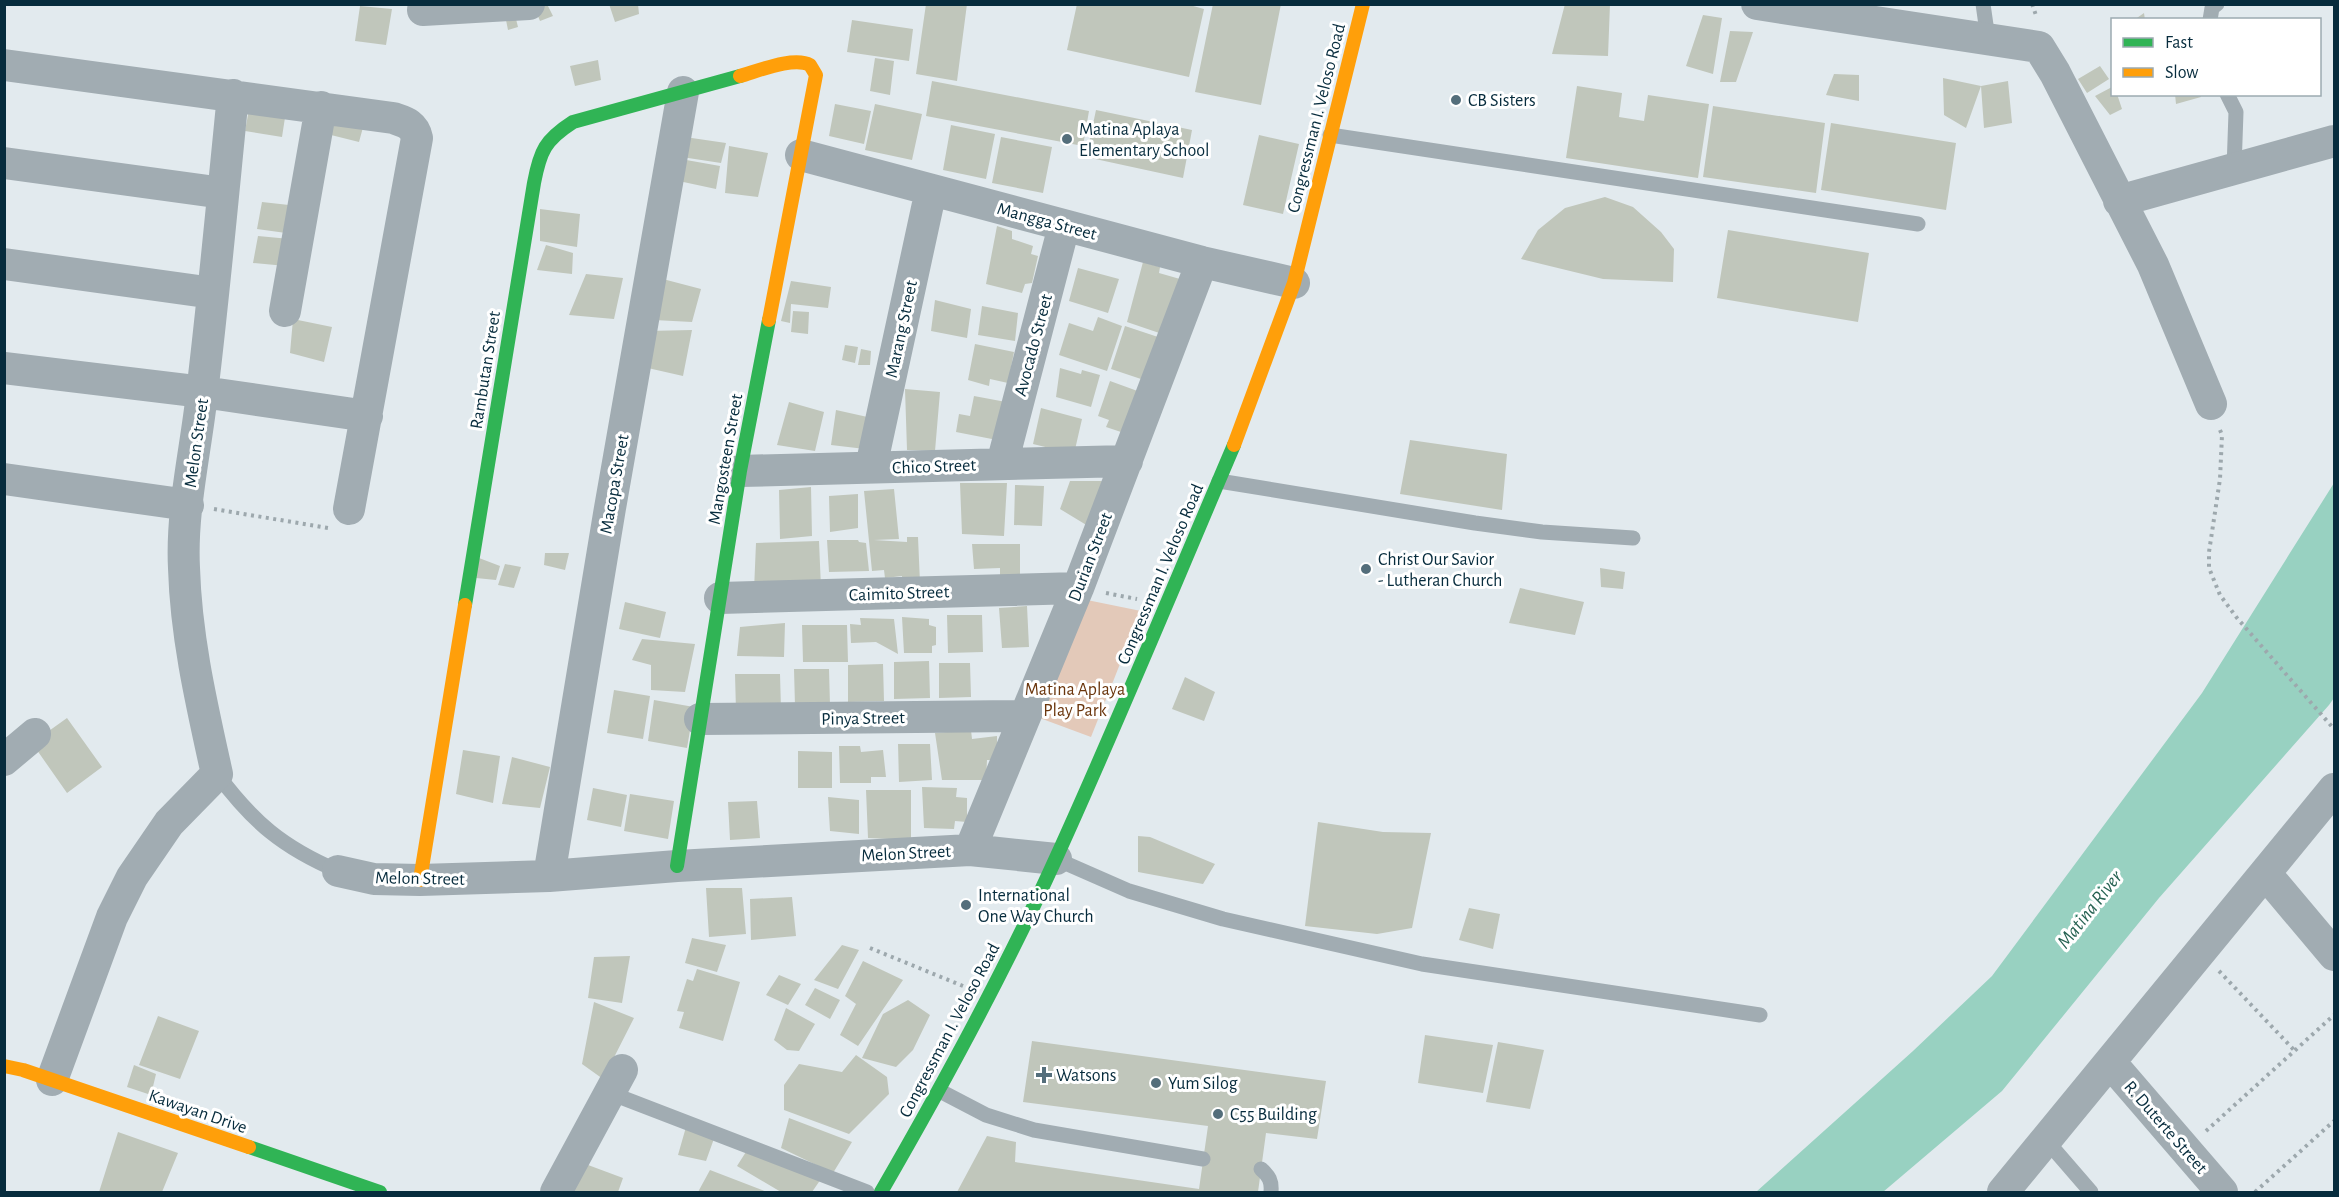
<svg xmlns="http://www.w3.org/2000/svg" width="2339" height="1197" font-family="'Alegreya Sans',sans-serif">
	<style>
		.green { fill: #e3c9b9 }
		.water { fill: #98d1c1 }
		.building { fill: #c0c6bb }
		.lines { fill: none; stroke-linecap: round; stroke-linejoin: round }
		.path { stroke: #9da8ad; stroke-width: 4; stroke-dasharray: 3 4.5; stroke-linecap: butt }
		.lane { stroke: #a1acb2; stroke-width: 15 }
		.street { stroke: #a1acb2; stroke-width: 32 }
		.fast { stroke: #30b455; stroke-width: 14 }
		.slow { stroke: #ff9f0a; stroke-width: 14 }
		.poi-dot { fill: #546e7b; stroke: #fff; stroke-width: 2 }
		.labels { text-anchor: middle; stroke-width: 6; stroke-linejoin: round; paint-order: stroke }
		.poi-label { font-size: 18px; fill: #072c3d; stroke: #fff; text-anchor: start }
		.street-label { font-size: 18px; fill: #072c3d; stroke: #fff }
		.park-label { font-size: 18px; fill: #6a350c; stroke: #fff }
		.water-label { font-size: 20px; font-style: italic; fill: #266252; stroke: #fff }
	</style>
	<rect width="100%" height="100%" fill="#e2eaee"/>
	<path class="green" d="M1087,600L1141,611L1091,737L1037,717Z"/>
	<path class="water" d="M2334,483V698L2329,705L2159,898L2002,1091L1883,1192H1756L1913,1051L1992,976L2202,693Z"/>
	<path class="building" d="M533,4H547L553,16L540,21Z
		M609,4H638L639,14L615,22Z
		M926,4H967L957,81L916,74Z
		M1077,4H1186L1204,9L1189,77L1067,50Z
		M1213,4H1281L1261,105L1195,92Z
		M1565,4H1610L1608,56L1552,54Z
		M360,6L392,9L386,45L355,41Z
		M504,10L514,11L518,27L508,30Z
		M2144,13L2145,20H2134Z
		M1703,15L1722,18L1713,74L1686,66Z
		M852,20L913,29L909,61L847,52Z
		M1730,31L1753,32L1736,82H1720Z
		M875,58L894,61L890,95L870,91Z
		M598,60L601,80L575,86L570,66Z
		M2100,66L2109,79L2087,93L2078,79Z
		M1834,74L1859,75V101L1826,95Z
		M1943,78L1981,86L1966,128L1944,115Z
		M932,81L1089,111L1083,146L926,116Z
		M2008,81L2012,123L1984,128L1981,86Z
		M1577,86L1622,93L1619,117L1644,121L1648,95L1709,104L1698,178L1566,158Z
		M2112,87V94H2117L2122,109L2110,115L2095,96Z
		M2175,94H2200L2201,97L2176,104Z
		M250,104L286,111L282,137L245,131Z
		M835,104L871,111L864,144L829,136Z
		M875,104L922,114L912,160L865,150Z
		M1713,106L1825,123L1816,193L1703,177Z
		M1096,110L1192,130L1183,178L1086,157Z
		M327,114L365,120L359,142L323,133Z
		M1831,123L1956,143L1946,210L1821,190Z
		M951,125L995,134L986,179L943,170Z
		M1259,135L1299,144L1283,214L1243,205Z
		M678,136L726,143L721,163L675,156Z
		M1001,137L1052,147L1043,193L992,183Z
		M729,146L768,153L758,197L725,193Z
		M675,158L720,166L716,189L674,180Z
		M1605,197L1633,207L1661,232L1674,249L1673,282L1603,279L1521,259L1538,230L1565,208Z
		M262,202L289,205L286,233L257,229Z
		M540,209L580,214L577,247L540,241Z
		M997,226L1012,231V239L1033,246L1031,254L1038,256L1032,283L1025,284L1022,293L986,284Z
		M1728,230L1869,253L1858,322L1717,298Z
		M258,236L290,239L286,266L253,263Z
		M546,245L573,253L572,274L537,270Z
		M1143,262L1160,267L1159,273L1187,281L1168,336L1127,322Z
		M1078,268L1119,279L1108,313L1069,301Z
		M586,274L623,278L614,319L569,315Z
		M659,278L701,289L692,322L654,320Z
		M791,281L831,287L828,308L791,304L790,323L781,321Z
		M935,300L971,309L967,338L931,331Z
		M982,306L1018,313L1015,341L978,335Z
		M793,311L809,312L808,334L791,332Z
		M1098,317L1122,326L1107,371L1059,355L1069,323L1093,331Z
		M293,319L332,327L324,362L290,353Z
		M1125,326L1167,340L1150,382L1111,369Z
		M692,330L683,376L639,366L647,331Z
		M975,344L1014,352L1008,383L990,379L989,386L968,380Z
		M845,345L858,347L855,363L842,360Z
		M861,349L871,351L870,365H858Z
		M1060,368L1081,374L1082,370L1100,375L1091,407L1056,397Z
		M1110,381L1143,393L1127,434L1106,427L1109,420L1098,416Z
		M905,389L940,392L935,451L907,450Z
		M974,396L1006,402L997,440L956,432L959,414L970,416Z
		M789,402L824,412L815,451L777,445Z
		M1041,408L1082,419L1074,454L1033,444Z
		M836,410L872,418L865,449L831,445Z
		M1410,440L1507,454L1502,510L1400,494Z
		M1070,481H1102L1088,526L1060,509Z
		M960,483H1007L1004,536L962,534Z
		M1015,485L1044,486L1042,526L1014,525Z
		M811,487L812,536L780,539L779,490Z
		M894,489L899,539L874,540L907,542V537H918L920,583L902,584V576L885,578L884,570L872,571L864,491Z
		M858,494V528L830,532L829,496Z
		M827,540H858L859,542L866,543L869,571L829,572Z
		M819,541L821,588L754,590L756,543Z
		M972,544H1020V575L1000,576V568L974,569Z
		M545,553H569L565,570L544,565Z
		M479,558L500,566L496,580L476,578Z
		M505,564L521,567L514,588L498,585Z
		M1600,568L1625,572L1623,589L1601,587Z
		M1520,588L1584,602L1575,635L1509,623Z
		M625,602L666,612L660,638L619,629Z
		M1027,606L1029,647L1002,648L999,608Z
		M947,615H982L983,652L948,653Z
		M902,617L929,619V625L936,627V645L932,646V653H904Z
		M860,618L894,619L898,654L876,642L851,643L850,624L861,625Z
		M785,623L784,657L737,656L740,627Z
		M802,625H847L848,662H803Z
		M642,639L695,644L685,692L651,690V665L632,660Z
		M929,661L930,698L894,699V662Z
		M939,663H970L971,697L939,698Z
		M883,664L884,701L848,702V665Z
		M794,669H829L830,705L795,706Z
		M735,674H780L781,710L736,711Z
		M1185,677L1215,692L1204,721L1172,709Z
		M614,690L650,696L643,739L607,733Z
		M654,700L694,707L687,748L648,741Z
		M67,718L102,767L67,793L32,743Z
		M971,730L972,739L997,736V760H987L986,780H942L935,733Z
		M898,744H930L932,780L899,782Z
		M839,746H860L861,752L883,750L886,777H871V783H840Z
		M463,750L500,756L493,803L456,794Z
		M798,751L832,752V788H798Z
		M512,757L550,767L540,808L502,804Z
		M922,787L957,788L956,797L967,798V822L955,821L954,829L924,828Z
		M593,788L627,795L621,827L587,820Z
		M866,790H911V840L868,838Z
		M630,794L674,801L668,839L624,831Z
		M828,797L859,800V834L830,831Z
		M757,801L760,838L730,840L728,802Z
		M1318,822L1383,832L1431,833L1412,928L1377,934L1305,926Z
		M1138,836L1150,837L1215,864L1203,884L1138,872Z
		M706,888H742L746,934L709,937Z
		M792,897L796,936L751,940L750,899Z
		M1469,908L1500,914L1493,949L1459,940Z
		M692,938L726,945L717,972L685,963Z
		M842,945L859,950L838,989L814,980Z
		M630,956L622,1003L588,998L594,957Z
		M863,961L903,980L858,1046L840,1035L856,1004L845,996Z
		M697,969L740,982L723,1041L679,1028L684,1012L677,1011L687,979L693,981Z
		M779,975L801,984L788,1005L766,995Z
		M815,988L840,1000L830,1019L805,1005Z
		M908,1000L930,1015L913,1050L896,1067L862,1058L883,1014Z
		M594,1002L634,1018L603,1079L582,1064Z
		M786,1008L815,1024L799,1051L787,1050L774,1040Z
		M158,1016L199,1031L180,1079L139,1065Z
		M1425,1035L1493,1045L1483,1093L1418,1083Z
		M1032,1041L1326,1081L1317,1139L1266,1133L1258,1192H957L987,1136L1016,1142L1015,1162L1199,1189L1208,1126L1023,1102Z
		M1498,1042L1544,1050L1530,1109L1486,1102Z
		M856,1055L887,1077L889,1094L849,1134L784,1110V1085L799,1064L842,1072Z
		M134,1065L156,1074L151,1095L127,1087Z
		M789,1118L852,1142L833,1173L781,1148Z
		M688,1120L716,1133L706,1161L678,1155Z
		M118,1132L178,1153L162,1192H99Z
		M751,1144L823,1176L812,1192H781L737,1166Z
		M580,1162L623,1178L618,1192H568Z
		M710,1170L767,1192H698Z"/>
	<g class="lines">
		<path class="path" d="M2032,4L2037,18
			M2220,430L2222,435L2220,479L2209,552V568L2220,595L2237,618L2334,729
			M214,509L328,528
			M1106,593L1137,599
			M870,948L963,986
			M2219,971L2295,1051
			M2206,1131L2334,1015
			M2255,1192L2334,1121"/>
		<path class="lane" d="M1983,4L1988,39
			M2210,20L2212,8L2217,4
			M2227,94L2236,112L2234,169
			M1330,135L1918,224
			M1219,481L1475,523L1542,532L1633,538
			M217,774C253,822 282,847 338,871
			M1056,859L1129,891L1223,919L1422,964L1760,1015
			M940,1091L986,1115L1034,1130L1203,1159
			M610,1093L867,1192
			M2046,1140L2091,1192
			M1261,1169C1269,1176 1272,1181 1271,1192"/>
		<path class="street" d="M1757,4L2039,47L2055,73L2153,265L2211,404
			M423,10L529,4
			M4,65L393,118C405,122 414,124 417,138L349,509
			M801,155L1202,262L1294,283
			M4,163L223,193
			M2119,201L2334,141
			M4,264L213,293
			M285,311L321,107
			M4,368L203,392L367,416
			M1002,464L1064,226
			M871,467L931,190
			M740,471L1127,461
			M4,479L188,505
			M720,598L1078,588
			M700,719L1025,716
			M4,760L35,734
			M970,850L1078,588L1202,262
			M338,871L374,879L420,880L549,876L677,866L970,850L1056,859
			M2265,873L2334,955
			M549,876L610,508L683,92
			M2110,1062L2222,1192
			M52,1080L112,917L132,877L169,823L217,774C202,706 186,638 184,568C181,510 196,450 202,393C214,294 223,194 233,95
			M556,1192L622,1070
			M2003,1192L2334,789"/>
		<path class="fast" d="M465,605L534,183C540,151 545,140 573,122L740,76
			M677,866L740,471L769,320
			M249,1147L380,1192
			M881,1192C944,1083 1004,973 1056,858C1118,722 1175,583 1234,445"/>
		<path class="slow" d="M740,76C758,71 794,56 810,65L816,75L769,320
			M1234,445L1294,283L1363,4
			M420,880L465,605
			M4,1066L23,1070L249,1147"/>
	</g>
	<g class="poi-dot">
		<circle cx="1456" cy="100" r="6"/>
		<circle cx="1067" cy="139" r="6"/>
		<circle cx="1366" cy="569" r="6"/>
		<circle cx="966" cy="905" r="6"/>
		<path d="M1041 1066h6v6h6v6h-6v6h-6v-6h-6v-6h6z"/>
		<circle cx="1156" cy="1083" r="6"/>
		<circle cx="1218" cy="1114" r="6"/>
	</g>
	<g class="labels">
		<g class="poi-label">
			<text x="1468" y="106">CB Sisters</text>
			<text x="1079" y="135">Matina Aplaya<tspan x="1079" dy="21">Elementary School</tspan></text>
			<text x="1378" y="565">Christ Our Savior<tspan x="1378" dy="21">- Lutheran Church</tspan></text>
			<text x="978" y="901">International<tspan x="978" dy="21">One Way Church</tspan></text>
			<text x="1056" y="1081">Watsons</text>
			<text x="1168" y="1089">Yum Silog</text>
			<text x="1230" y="1120">C55 Building</text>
		</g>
		<g class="street-label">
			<text transform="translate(1316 118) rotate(-76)" y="6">Congressman I. Veloso Road</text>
			<text transform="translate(1047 221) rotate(15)" y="6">Mangga Street</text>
			<text transform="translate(901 329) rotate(-78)" y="6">Marang Street</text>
			<text transform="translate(1033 345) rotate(-75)" y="6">Avocado Street</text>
			<text transform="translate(485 370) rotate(-81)" y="6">Rambutan Street</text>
			<text transform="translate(196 443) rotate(-82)" y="6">Melon Street</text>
			<text transform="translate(725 459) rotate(-80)" y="6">Mangosteen Street</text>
			<text transform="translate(934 466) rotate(-2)" y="6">Chico Street</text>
			<text transform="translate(614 484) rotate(-80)" y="6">Macopa Street</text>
			<text transform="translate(1090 557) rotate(-69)" y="6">Durian Street</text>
			<text transform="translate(1160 574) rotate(-67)" y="6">Congressman I. Veloso Road</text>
			<text transform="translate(899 593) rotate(-2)" y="6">Caimito Street</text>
			<text transform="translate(863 718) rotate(-1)" y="6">Pinya Street</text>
			<text transform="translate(906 853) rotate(-3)" y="6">Melon Street</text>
			<text transform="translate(420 878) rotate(1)" y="6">Melon Street</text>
			<text transform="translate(949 1030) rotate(-62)" y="6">Congressman I. Veloso Road</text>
			<text transform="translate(198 1111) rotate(19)" y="6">Kawayan Drive</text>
			<text transform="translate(2166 1127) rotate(49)" y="6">R. Duterte Street</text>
		</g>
		<g class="park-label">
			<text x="1075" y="695">Matina Aplaya<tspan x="1075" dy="21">Play Park</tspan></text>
		</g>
		<g class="water-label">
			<text transform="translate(2089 909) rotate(-52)" y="7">Matina River</text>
		</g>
	</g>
	<rect width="2339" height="1197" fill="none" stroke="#072c3d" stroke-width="12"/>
	<rect x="2111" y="18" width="210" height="78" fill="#ffffff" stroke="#9cabb1" stroke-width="1.5"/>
	<rect x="2123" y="38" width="30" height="9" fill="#30b455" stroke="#9cabb1" stroke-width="1.5"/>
	<text x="2165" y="48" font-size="18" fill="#072c3d">Fast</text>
	<rect x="2123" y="68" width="30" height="9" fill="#ff9f0a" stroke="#9cabb1" stroke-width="1.5"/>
	<text x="2165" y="78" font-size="18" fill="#072c3d">Slow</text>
</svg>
